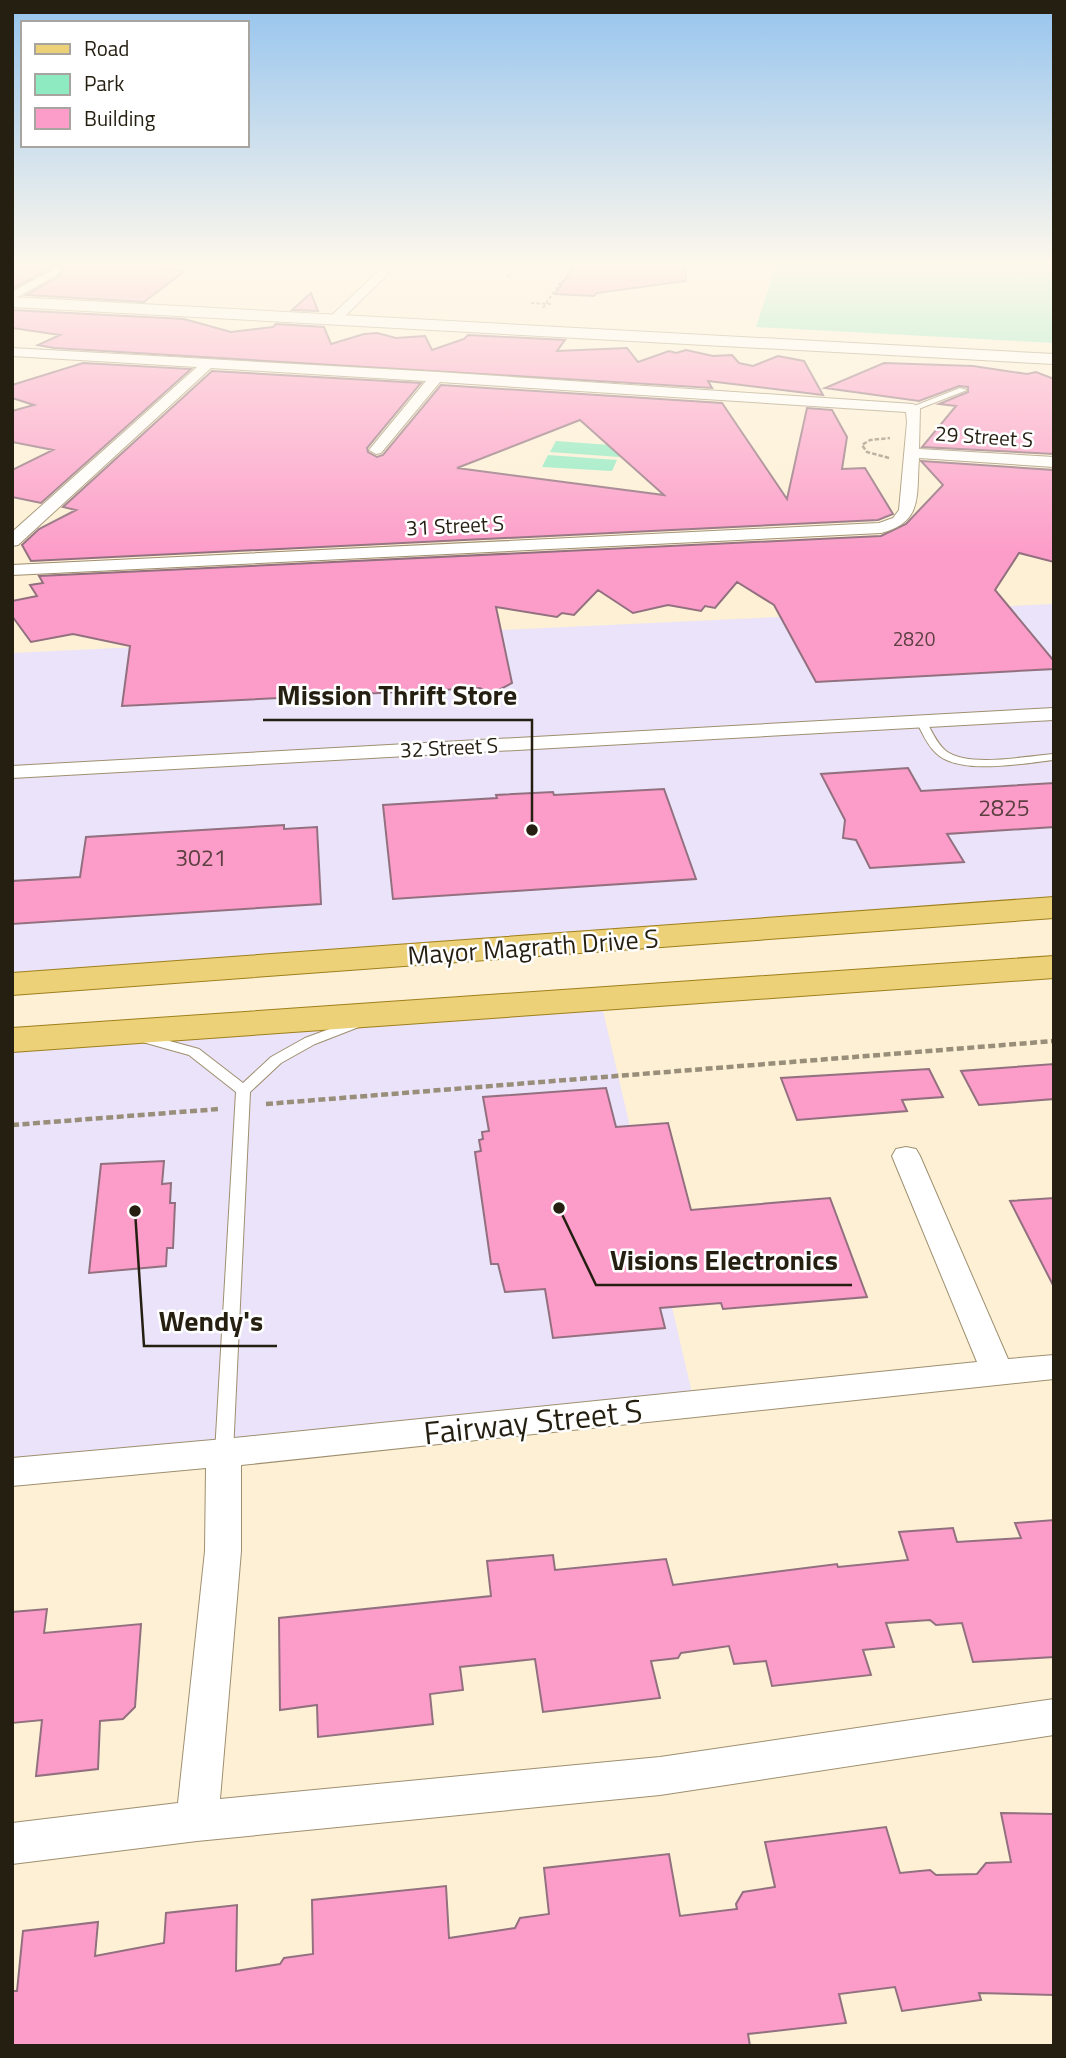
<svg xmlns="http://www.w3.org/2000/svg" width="1066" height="2058" font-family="'Titillium Web',sans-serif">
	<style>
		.commercial { fill: #eae3f9 }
		.green { fill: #8eeac1 }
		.building { fill: #fc9dc9; stroke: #93707f; stroke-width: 2; fill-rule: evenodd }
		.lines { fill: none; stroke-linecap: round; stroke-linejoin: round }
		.service-casing { stroke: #9e8f6f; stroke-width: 2 }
		.minor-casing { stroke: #9e8f6f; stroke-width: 2 }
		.tertiary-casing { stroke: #9e8f6f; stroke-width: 2 }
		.primary-casing { stroke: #9f7f1b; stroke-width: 2 }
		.path-far2 { stroke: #988e7a; stroke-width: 2; stroke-dasharray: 3.5 2; stroke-linecap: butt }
		.path-far1 { stroke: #988e7a; stroke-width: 2.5; stroke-dasharray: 4.5 2; stroke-linecap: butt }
		.path { stroke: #988e7a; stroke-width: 4.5; stroke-dasharray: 7 3.5; stroke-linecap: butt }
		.service { fill: #fff; fill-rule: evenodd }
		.minor { fill: #fff; fill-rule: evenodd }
		.tertiary { fill: #fff; fill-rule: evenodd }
		.primary { fill: #ecd179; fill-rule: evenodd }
		.labels { text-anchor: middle; stroke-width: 5; stroke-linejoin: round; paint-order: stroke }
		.far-number-label { font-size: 19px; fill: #5b3e40 }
		.far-street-label { font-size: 21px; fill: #251f12; stroke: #fff }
		.number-label { font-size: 23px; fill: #5b3e40 }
		.street-label { font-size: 26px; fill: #251f12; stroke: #fff }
		.near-street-label { font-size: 32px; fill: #251f12; stroke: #fff }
		.leader { fill: none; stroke: #251f12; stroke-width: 2.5 }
		.callout-dot { fill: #251f12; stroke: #fff; stroke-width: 2.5 }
		.callout-label { font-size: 28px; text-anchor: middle; font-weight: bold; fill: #251f12; stroke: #fff; stroke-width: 5; stroke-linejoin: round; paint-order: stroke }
	</style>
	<rect width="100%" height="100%" fill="#fdf0d5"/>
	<path class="commercial" d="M1054,604V906L12,982V653Z
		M600,998L695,1406L12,1472V1040Z"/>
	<path class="green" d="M777,263H1054V343L756,327Z
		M556,441L624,446L619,457L550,452Z
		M548,455L617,460L612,471L542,467Z"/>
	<path class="building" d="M12,263H156L183,272L144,302L26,295L61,275L62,267L55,266L12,289Z
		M576,263H685L686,281L597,293L594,296L555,294Z
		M311,293L318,311L292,310Z
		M12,310L184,319L231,332L273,327L276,324L324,327L331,344L364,334L377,333L396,338L425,336L432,350L464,339L468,335L565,340L557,351L627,348L638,362L669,351L676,353L686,350L713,356L732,355L739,363L753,366L778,356L804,361L823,395L708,381L712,388L54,348L38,345L60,335L12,328Z
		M83,363L191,369L41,503L12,497V470L53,450L12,442V411L34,405L12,398V385Z
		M884,363L973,366L1027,374L1036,372L1054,379V454L922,447L956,406L939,404L968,392V387L959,386L919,401L825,388Z
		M212,371L421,383L367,448L368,452L377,457L383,455L441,385L722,403L787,499L807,408L832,410L847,437L842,469L865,468L893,514L878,520L31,561L22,545L39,529L76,510L63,507ZM580,420L664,495L457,468Z
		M921,461L1054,470V562L1019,553L995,590L1054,661V669L816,682L774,605L737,582L715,608L705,606L701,611L668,605L633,613L598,590L574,615L562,613L557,617L496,607L512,683L491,694L480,688L122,706L130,646L73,634L31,642L12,616V601L37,596L30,585L43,583L39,576L881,536L906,524L943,485Z
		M908,768L921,791L1054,783V827L947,834L964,862L870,868L856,840L843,838L845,820L821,774Z
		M664,789L696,879L393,899L383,805L497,798L496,795L553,792L554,795Z
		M284,825V829L317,827L321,904L12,924V881L80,877L86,837Z
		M1054,1064V1099L979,1105L961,1071Z
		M929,1069L943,1097L902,1100L907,1111L797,1120L781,1078Z
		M606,1088L616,1127L668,1123L691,1210L830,1198L867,1297L723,1309L721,1303L660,1308L665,1328L553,1338L545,1289L505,1292L498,1264H491L475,1152L481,1151L479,1140L483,1139L482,1132L489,1131L483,1097Z
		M164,1161L162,1184L171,1183L170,1203H175L173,1248H167L166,1266L89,1273L101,1164Z
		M1054,1198V1287L1010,1201Z
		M1054,1520V1657L973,1662L962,1623L936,1625L930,1620L886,1623L894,1647L863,1650L871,1675L772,1686L766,1661L734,1664L729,1646L681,1653L678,1658L651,1661L660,1698L543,1712L535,1659L460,1667L463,1690L430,1694L433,1724L318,1737L317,1705L280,1710L279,1618L491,1596L487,1561L553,1555L555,1570L666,1559L673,1585L837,1564L838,1567L908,1560L899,1532L953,1528L957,1542L1021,1538L1015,1523Z
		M47,1609L44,1633L141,1624L135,1707L123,1719L100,1721L98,1769L36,1776L42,1720L12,1723V1612Z
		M1001,1813L1054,1814V1995L979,1993L981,2000L902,2011L895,1987L839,1994L846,2023L748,2034L750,2046H12V1991H17L23,1931L98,1922L95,1956L164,1943L166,1913L237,1905L236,1971L280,1964L284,1958L313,1954L312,1900L446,1886L449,1938L515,1928L520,1918L549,1914L544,1868L669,1854L680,1916L737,1909L736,1904L743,1892L775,1887L765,1842L886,1827L900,1873L930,1870L936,1875L977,1874L986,1863L1011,1862Z"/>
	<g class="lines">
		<g class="service-casing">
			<path id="service" d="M960,388L967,390L916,410L909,408Z
				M921,718L925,719C931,729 936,743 946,751C968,768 1027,756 1054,754V760C1024,763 959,776 936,753C927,745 922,732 916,721Z
				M359,1018L364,1019L366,1022L364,1025L315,1044L281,1063L250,1092L233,1453L231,1458L224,1460L217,1458L215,1453L236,1092L189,1055L139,1041L137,1038L144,1034L199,1049L243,1083L271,1057L305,1038Z"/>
		</g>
		<g class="minor-casing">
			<path id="minor" d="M387,263H399L339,322H331V316Z
				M56,268L60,269V273L12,300V292Z
				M12,348L438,372L913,404L920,408L919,449L1054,457V467L919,458C916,495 924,522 881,533L12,575V565L879,523L893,518L899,510L907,422L906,412L440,382L381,453L376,454L369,450L426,381L211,368L18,545L12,546V532L197,367L12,356Z
				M1054,708V720L12,778V766Z
				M906,1147L916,1149L920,1156L1008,1359L1054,1355V1379L241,1465V1551L220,1799L660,1757L1054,1699V1735L660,1795L197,1841L12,1864V1823L178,1803L205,1551L206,1468L12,1486V1458L224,1439L977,1362L892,1156L896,1149Z"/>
		</g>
		<g class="tertiary-casing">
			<path id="tertiary" d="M12,297L1054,354V364L12,307Z"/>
		</g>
		<g class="primary-casing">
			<path id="primary" d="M1054,897V918L12,995V973Z
				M1054,956V978L12,1052V1028Z"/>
		</g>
		<path class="path-far2" d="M502,268H515
			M508,277L519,263
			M531,303L552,304
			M543,308L562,280"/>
		<path class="path-far1" d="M889,458L867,452L862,445L870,440L890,438"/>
		<path class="path" d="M266,1104L1054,1041
			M12,1125L219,1109"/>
		<use href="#service" class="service"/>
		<use href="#minor" class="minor"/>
		<use href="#tertiary" class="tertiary"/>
		<use href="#primary" class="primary"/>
	</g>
	<linearGradient id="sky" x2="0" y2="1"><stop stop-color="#96c4ee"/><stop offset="0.48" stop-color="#fef8ec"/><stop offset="1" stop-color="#fef8ec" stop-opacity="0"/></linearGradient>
	<rect width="1066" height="552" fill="url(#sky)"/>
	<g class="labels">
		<g class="far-number-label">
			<text x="914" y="646">2820</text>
		</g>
		<g class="far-street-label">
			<text transform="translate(984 437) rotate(4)" y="7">29 Street S</text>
			<text transform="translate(455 526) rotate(-3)" y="7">31 Street S</text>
			<text transform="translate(449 748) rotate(-3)" y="7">32 Street S</text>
		</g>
		<g class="number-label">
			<text x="1004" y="816">2825</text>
			<text x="201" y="866">3021</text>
		</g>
		<g class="street-label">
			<text transform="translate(533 947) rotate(-4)" y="9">Mayor Magrath Drive S</text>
		</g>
		<g class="near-street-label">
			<text transform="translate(533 1422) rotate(-6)" y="11">Fairway Street S</text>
		</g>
	</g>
	<path class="leader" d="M532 830L532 720H263M559 1208L596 1285H852M135 1211L144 1346H277"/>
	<g class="callout-dot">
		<circle cx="532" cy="830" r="7"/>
		<circle cx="559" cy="1208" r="7"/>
		<circle cx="135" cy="1211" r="7"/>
	</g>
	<g class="callout-label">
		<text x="397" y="705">Mission Thrift Store</text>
		<text x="724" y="1270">Visions Electronics</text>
		<text x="211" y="1331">Wendy's</text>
	</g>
	<rect width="1066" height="2058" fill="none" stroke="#251f12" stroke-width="28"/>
	<rect x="21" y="21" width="228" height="126" fill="#ffffff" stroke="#a8a5a0" stroke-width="2"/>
	<rect x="35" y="44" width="35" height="10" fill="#ecd179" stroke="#a8a5a0" stroke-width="2"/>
	<text x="84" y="56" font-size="21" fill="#251f12">Road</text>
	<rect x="35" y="74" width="35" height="21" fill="#8eeac1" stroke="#a8a5a0" stroke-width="2"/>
	<text x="84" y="91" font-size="21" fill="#251f12">Park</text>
	<rect x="35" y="108" width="35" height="21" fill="#fc9dc9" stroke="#a8a5a0" stroke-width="2"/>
	<text x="84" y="126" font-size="21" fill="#251f12">Building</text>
</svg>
